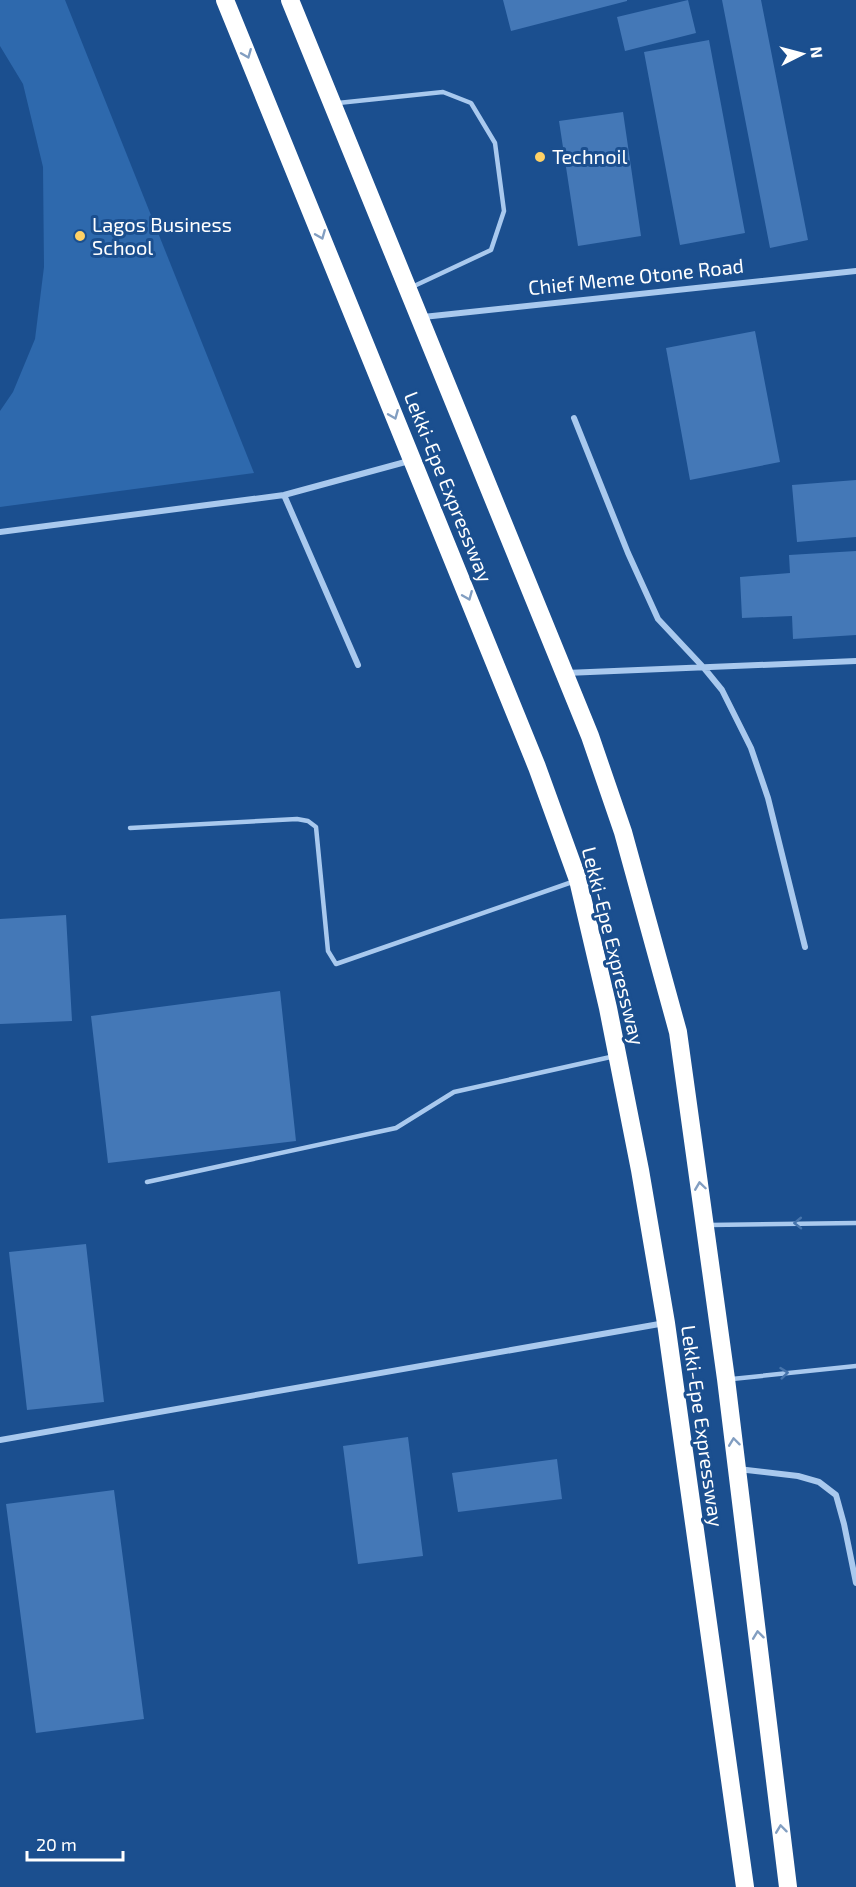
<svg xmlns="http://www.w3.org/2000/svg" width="856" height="1887" font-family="'Exo 2',sans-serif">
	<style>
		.green { fill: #2e69ad }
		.building { fill: #4478b7 }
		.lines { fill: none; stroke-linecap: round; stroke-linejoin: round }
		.lane { stroke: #a9c9ee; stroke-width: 4.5 }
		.street { stroke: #a9c9ee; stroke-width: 6 }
		.highway { stroke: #fff; stroke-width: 18 }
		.oneway { stroke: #829ec1 }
		.oneway2 { stroke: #4674ac }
		.poi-dot { fill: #ffd166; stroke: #1b4f8f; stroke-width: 2 }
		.labels { text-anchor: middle; stroke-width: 6; stroke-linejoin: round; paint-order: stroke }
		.poi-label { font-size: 20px; fill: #fff; stroke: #1b4f8f; text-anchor: start }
		.street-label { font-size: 20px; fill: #fff; stroke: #1b4f8f }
	</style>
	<rect width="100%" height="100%" fill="#1b4f8f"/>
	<path class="green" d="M0,0H65L254,473L0,507V411L13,392L35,339L44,267L43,167L23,84L0,46Z"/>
	<path class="building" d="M503,0H627V1L511,31Z
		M688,0L696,33L625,51L617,17Z
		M722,0H761L808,240L770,248Z
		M709,40L745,233L680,245L644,52Z
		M623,112L641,236L578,246L559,121Z
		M755,331L780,462L690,480L666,348Z
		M856,480V537L797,542L792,485Z
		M856,551V635L793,639L792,616L742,618L740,577L790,573L789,555Z
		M66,915L72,1021L0,1024V919Z
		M280,991L296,1141L108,1163L91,1016Z
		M86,1244L104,1402L27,1410L9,1252Z
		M408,1437L423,1556L358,1564L343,1446Z
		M557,1459L562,1499L458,1512L452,1473Z
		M114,1490L144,1719L36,1733L6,1504Z"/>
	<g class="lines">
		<path class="lane" d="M338,103L443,92L471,103L495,143L504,211L491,250L412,287
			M130,828L297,819L308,821L316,827L328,951L336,964L575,881
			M147,1182L396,1128L454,1092L615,1056
			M709,1225L856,1223
			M732,1379L856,1366"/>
		<path class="street" d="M423,317L856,271
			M574,418L628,553L658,619L704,668L722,690L751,748L768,798L805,947
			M284,495L358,665
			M0,532L284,495L409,461
			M566,673L856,661
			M0,1440L665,1323
			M738,1469L798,1476L819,1482L836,1495L844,1524L856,1583"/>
		<path class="highway" d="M225,0L537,767L578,880L608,1008L640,1170L666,1323L745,1887
			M290,0L590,736L623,832L678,1032L726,1379L788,1887"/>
	</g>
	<defs><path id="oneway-chevron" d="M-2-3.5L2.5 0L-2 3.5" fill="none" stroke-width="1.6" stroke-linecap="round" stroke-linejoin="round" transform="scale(1.5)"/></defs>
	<g class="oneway">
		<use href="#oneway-chevron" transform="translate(247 54) rotate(68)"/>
		<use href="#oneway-chevron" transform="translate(321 235) rotate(68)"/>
		<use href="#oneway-chevron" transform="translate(394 415) rotate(68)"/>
		<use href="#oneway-chevron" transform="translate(468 596) rotate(68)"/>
		<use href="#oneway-chevron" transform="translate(700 1186) rotate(-98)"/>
		<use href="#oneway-chevron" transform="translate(734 1442) rotate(-97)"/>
		<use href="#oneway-chevron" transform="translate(758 1635) rotate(-97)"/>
		<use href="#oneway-chevron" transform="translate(781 1829) rotate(-97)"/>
	</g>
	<g class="oneway2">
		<use href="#oneway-chevron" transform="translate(798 1223) rotate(179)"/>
		<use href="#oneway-chevron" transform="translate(784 1373) rotate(-6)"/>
	</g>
	<g class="poi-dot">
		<circle cx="540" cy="157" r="6"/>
		<circle cx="80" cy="236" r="6"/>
	</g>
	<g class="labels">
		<g class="poi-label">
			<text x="552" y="164">Technoil</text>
			<text x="92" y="232">Lagos Business<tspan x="92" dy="23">School</tspan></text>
		</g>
		<g class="street-label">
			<text transform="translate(636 277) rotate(-6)" y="7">Chief Meme Otone Road</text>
			<text transform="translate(448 487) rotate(68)" y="7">Lekki-Epe Expressway</text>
			<text transform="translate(613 946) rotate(76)" y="7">Lekki-Epe Expressway</text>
			<text transform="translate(702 1426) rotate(82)" y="7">Lekki-Epe Expressway</text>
		</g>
	</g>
	<g transform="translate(802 54) rotate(84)" stroke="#1b4f8f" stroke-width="4.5" paint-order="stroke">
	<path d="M0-4.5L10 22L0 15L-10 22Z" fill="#ffffff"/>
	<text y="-9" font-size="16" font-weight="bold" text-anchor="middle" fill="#ffffff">N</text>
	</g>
	<path d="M27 1851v9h96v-9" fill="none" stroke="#ffffff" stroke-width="3"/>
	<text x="36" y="1851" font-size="18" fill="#ffffff" stroke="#1b4f8f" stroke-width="4.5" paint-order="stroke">20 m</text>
</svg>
